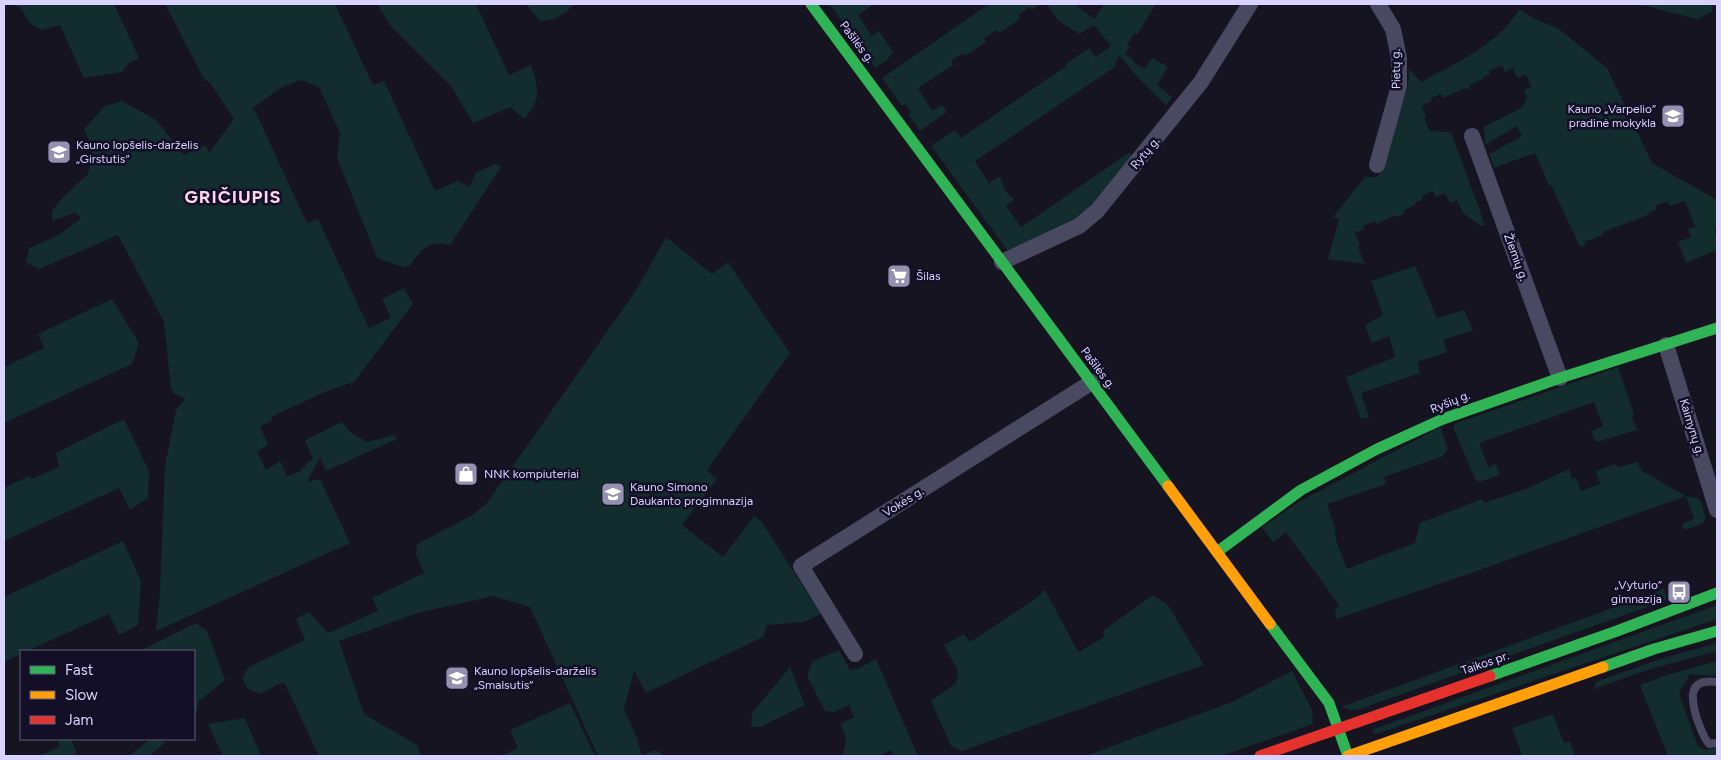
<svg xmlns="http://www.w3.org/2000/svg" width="1721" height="760" font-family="Figtree,sans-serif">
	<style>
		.green { fill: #132c2d }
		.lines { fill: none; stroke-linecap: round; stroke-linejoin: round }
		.lane { stroke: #4a4962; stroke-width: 8 }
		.street { stroke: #4a4962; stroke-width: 16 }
		.fast { stroke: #30b455; stroke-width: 11 }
		.slow { stroke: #ff9f0a; stroke-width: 11 }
		.jam { stroke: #e5322d; stroke-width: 11 }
		.labels { text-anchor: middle; stroke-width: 5; stroke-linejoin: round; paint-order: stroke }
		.street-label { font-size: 12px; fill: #d9d4ff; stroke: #130f26 }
		.poi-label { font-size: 12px; fill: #d9d4ff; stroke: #130f26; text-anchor: start }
		.district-label { font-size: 18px; font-weight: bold; letter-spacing: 1px; fill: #ffd6f0; stroke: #130f26 }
	</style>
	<rect width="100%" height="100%" fill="#161421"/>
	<path class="green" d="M13,4H114L139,58L129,63L122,72L84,78L60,25L41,30L30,23L22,10Z
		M165,4H335L373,85L384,81L435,191L458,181L469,187L477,172L496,164L501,167L450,245C428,239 422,250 409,266L402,267L377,258L337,158L340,133L319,87L301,80L280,88L252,109L256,113L307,223L318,219L369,328L391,318L382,299L404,288L413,304L354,382L327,391L271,417L272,420L260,427L268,444L257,452L266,470L280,461L287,476L301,471L300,469L306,466L305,464L313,459L305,440L342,422L350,432L367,442L395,435L397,439L326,471L320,457L307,482L320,479L350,543L156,631L160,592L165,466L176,410L185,399L175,394L171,389L164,322L118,235L39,269L26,262L29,248L59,235L81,218L75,213L52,221V211L63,197L88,174L93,151L84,129L105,106L122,101L156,120L184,155L206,145L209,153L234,119L210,83L204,79Z
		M377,4H476L509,75L531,65C539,87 541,102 524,119L510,107L473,123L451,86L391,26Z
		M526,4H575C564,15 556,20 540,21Z
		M827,4H875L858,15L872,36L879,31L893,52L887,60L875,68L860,48L862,45L854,34H851L831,6L829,7Z
		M989,4H1041L1032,10L1030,7L1018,15L1020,19L999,33L997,30L984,38L986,42L965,56L963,53L951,61L953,65L918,88L932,111L942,105L947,112L920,131L908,114L911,112L905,104L902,106L882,78Z
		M1047,4H1075L1094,19L1104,4H1156L1137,35L1134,33L1127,45L1130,47L1125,54L1134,60L1133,62L1145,69L1152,58L1168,67L1157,85L1172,97L1166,105L1140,80L1120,56L1117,58L1115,67L975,161L989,183L1000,176L1005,190L1014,200L1006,206L1021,227L1130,152L1133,158L1085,212L1060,228L1008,251L931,146L955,130L961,138L1065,67L1067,63L1089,48L1095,57L1111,46L1094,25L1079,34L1058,20Z
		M1638,4H1713L1712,12L1697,19Z
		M1520,9L1531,17L1559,29L1607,68L1652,163L1717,200V226H1715L1717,250L1686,263L1678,242L1691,237L1688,229L1695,226L1685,201L1670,206L1668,201L1655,206L1656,210L1647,213L1648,215L1603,232V235L1584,242L1585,245L1580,247L1551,185H1549L1535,153L1494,168L1489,154L1522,136L1517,126L1485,145L1484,127L1521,108L1527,99L1524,90L1531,87L1526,74L1517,78L1513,68L1505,72L1502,65L1489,71L1490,74L1483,77V79L1469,85L1470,88L1466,90L1465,88L1443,98L1441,94L1431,98L1432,101L1422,106L1426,117L1424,118L1430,131L1451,132L1485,225L1481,226L1463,213L1457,200L1450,203L1445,193L1436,197L1433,191L1422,196L1423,199L1415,203V205L1403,211L1404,214L1398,217L1396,215L1376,224L1375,221L1363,226L1364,229L1355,233L1360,245L1358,247L1365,264L1328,259L1339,219L1333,217L1365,177H1378L1408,87L1409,69L1421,82C1449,67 1480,52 1503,30C1509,24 1514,16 1520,9Z
		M666,237L712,274L728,262L790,353L707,470L717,479L682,525L723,557L754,516L761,521L821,614L804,622L767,625L763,637L646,693L634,671L624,709L636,736L642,756L654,750L661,753L662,756H598L530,607L493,596L418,613L339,641L364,714L417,745L421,756H319L284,682L259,694L247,688L242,678L249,667L305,640L296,619L309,612L328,633L378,611L372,598L424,573L416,555L417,544L471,516L486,504L635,292Z
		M1415,266L1437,318L1464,310L1473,330L1443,340L1447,352L1417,362L1420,373L1361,393L1369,417L1361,419L1346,377L1395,357L1389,336L1372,343L1365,325L1383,315L1371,281Z
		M112,299L139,343L132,364L4,423V367L44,348L38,334Z
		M1618,367L1634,414L1632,417L1637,430L1596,442L1591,431L1603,426L1594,402L1479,443L1488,467L1496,464L1500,475L1479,482L1475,479L1454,429V424Z
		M124,419L149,471L148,498L130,510L119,488L4,541V488L29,476L31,479L59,467L56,453Z
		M1440,427L1448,449L1443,456L1384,477L1386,484L1327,504L1335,528L1336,540L1347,569L1415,543L1420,523L1482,499L1484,503L1526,489L1569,469L1572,479L1576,478L1581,491L1600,484L1596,471L1615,464L1619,467L1637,462L1642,471L1686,496L1697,498L1701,501L1706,519L1702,524L1684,530L1682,524L1694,519L1686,496L1471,573L1336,619L1335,613L1339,605L1286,532L1273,542L1262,527L1299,502Z
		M123,541L141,581L138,625L119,635L109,614L27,651H21V654L4,662V597Z
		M1664,589L1667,600L1360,709L1350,710L1341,707Z
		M1045,590L1077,650L1079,652L1104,637V630L1153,595L1168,605L1204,665L962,751L951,746L931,701L956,683L958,671L944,645L964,634L970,642L1035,599Z
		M1717,605V619L1376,734L1372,732L1374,729Z
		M196,623L207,631L225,680L198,702L197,713L194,715V651H144V649Z
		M1717,643V651L1651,669L1593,689L1596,682L1660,659Z
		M839,650L850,670L859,668L876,659L918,756H894L891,750L879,756H842C847,742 847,737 840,724L854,717L849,705L834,712L825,711L808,678V672L813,661Z
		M1717,661V676L1690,674L1679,693L1698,746C1705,751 1709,750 1717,747V756H1668L1640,685L1667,675Z
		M790,667L805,705L760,727H752L751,722L752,713Z
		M1292,671L1312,710L1313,724L1221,756H1085L1232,702Z
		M570,703L595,756H501L518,748L510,730Z
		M1553,714L1564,743L1570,741L1575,756H1516L1522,754L1512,728Z
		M245,718L261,756H223L208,724Z
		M57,739H71L77,753L71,756H38L60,747Z
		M150,739H161L165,743L149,756H129Z"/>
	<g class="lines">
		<path class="lane" d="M1717,682C1687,678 1691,699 1697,719C1701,729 1703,737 1709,744L1717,743"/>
		<path class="street" d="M1472,136L1560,378
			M1377,165L1399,86V58L1393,29L1378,4
			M1002,262L1079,226L1097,211L1201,82L1250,4
			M1666,345L1717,510
			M855,654L801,566L1092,382"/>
		<path class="fast" d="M811,4L1168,486
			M1217,552L1301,490L1377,449L1443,419L1560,378L1717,328
			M1270,624L1329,703L1348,756
			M1603,667L1654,649L1717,631
			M1490,676L1617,631L1717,593"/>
		<path class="slow" d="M1168,486L1270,624
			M1348,756L1603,667"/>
		<path class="jam" d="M1260,756L1490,676"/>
	</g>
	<defs>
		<g id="school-square" transform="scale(1.25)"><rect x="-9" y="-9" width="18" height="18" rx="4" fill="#9591b1" stroke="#130f26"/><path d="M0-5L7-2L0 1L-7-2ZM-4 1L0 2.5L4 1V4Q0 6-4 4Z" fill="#fff"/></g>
		<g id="supermarket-square" transform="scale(1.25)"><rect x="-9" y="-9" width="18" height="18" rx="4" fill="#9591b1" stroke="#130f26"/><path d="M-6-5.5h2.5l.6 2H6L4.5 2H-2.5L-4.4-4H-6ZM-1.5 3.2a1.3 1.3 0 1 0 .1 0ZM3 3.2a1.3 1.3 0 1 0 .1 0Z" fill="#fff"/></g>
		<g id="shop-square" transform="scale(1.25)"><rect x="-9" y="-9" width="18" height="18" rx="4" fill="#9591b1" stroke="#130f26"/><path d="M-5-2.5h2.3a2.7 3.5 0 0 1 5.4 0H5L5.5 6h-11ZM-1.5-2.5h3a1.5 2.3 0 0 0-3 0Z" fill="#fff"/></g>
		<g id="bus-square" transform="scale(1.25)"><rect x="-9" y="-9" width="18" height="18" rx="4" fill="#9591b1" stroke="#130f26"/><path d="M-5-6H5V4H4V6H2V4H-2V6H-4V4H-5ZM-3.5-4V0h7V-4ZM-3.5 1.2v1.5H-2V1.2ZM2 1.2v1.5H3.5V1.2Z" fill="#fff"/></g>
	</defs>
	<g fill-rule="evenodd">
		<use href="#school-square" x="1673" y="116"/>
		<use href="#school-square" x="59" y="152"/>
		<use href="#supermarket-square" x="899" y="276"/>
		<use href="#shop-square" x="466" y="474"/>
		<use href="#school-square" x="613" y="494"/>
		<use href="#bus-square" x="1679" y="592"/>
		<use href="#school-square" x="457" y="678"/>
	</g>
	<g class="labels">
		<g class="street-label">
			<text transform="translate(857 42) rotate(53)" y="4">Pašilės g.</text>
			<text transform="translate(1396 69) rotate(-91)" y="4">Pietų g.</text>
			<text transform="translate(1145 153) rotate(-50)" y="4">Rytų g.</text>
			<text transform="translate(1516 257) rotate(70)" y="4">Žiemių g.</text>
			<text transform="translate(1098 368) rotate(53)" y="4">Pašilės g.</text>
			<text transform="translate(1450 402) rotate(-22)" y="4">Ryšių g.</text>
			<text transform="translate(1692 427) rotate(73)" y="4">Kaimynų g.</text>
			<text transform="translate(903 502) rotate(-32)" y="4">Vokės g.</text>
			<text transform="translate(1485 663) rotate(-19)" y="4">Taikos pr.</text>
		</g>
		<g class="poi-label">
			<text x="1656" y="113" text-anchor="end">Kauno „Varpelio“<tspan x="1656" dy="14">pradinė mokykla</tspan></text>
			<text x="76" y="149">Kauno lopšelis-darželis<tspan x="76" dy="14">„Girstutis“</tspan></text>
			<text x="916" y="280">Šilas</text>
			<text x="484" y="478">NNK kompiuteriai</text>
			<text x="630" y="491">Kauno Simono<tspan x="630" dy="14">Daukanto progimnazija</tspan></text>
			<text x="1662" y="589" text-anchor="end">„Vyturio“<tspan x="1662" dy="14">gimnazija</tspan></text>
			<text x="474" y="675">Kauno lopšelis-darželis<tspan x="474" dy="14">„Smalsutis“</tspan></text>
		</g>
		<g class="district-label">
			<text x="233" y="203">GRIČIUPIS</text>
		</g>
	</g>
	<rect width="1721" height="760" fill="none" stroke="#d9d4ff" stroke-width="10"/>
	<rect x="20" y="650" width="175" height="90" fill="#130f26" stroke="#625e7d"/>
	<rect x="30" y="666" width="25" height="8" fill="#30b455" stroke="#625e7d"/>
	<text x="65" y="675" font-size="15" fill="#d9d4ff">Fast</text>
	<rect x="30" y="691" width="25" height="8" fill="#ff9f0a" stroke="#625e7d"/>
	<text x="65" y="700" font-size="15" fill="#d9d4ff">Slow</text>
	<rect x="30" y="716" width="25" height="8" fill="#e5322d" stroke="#625e7d"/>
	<text x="65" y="725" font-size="15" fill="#d9d4ff">Jam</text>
</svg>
